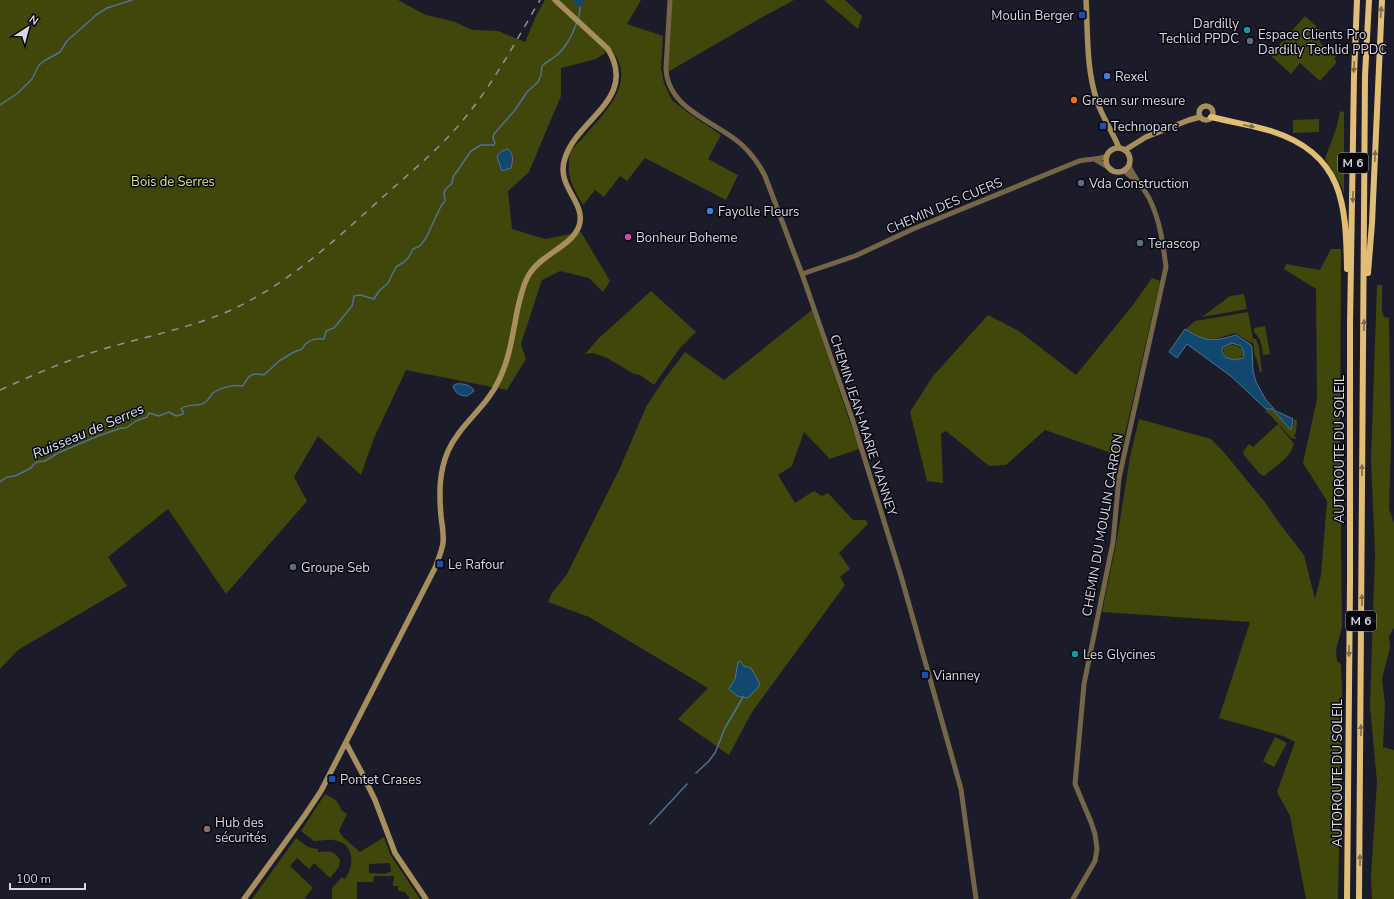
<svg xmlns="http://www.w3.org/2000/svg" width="1394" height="899" font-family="'Nunito Sans',sans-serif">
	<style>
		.green { fill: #41470a; fill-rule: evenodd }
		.water { fill: #12486f; stroke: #4d7392; fill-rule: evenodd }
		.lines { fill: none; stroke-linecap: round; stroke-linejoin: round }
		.stream { stroke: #4d7392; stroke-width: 1.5 }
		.river { stroke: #12486f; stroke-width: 9 }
		.tertiary { stroke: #746647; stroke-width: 5 }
		.secondary { stroke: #a78f5d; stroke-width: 5.5 }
		.trunk { stroke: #e1be76; stroke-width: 6 }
		.rail { stroke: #9292a0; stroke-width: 1.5; stroke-dasharray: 7 7; stroke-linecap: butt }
		.oneway { fill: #7f6b47 }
		.transit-dot { fill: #1a4fb4; stroke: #07060d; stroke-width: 1.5 }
		.culture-dot { fill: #0f9aa8; stroke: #07060d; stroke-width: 1.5 }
		.service-dot { fill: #5c6f8a; stroke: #07060d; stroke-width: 1.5 }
		.shop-dot { fill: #3f7fe0; stroke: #07060d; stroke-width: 1.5 }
		.food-dot { fill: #e8710a; stroke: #07060d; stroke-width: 1.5 }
		.hotel-dot { fill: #d1479c; stroke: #07060d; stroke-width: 1.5 }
		.education-dot { fill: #8d6e63; stroke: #07060d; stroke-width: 1.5 }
		.labels { text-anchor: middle; stroke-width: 3; stroke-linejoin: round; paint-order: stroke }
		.shield { fill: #07060d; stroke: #9999a4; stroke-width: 1 }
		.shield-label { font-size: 12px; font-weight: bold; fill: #d8d8e4 }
		.poi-label { font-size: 13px; fill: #d8d8e4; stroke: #07060d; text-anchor: start }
		.park-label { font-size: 13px; fill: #d8e879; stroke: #07060d }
		.street-label { font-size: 13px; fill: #d8d8e4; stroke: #07060d }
		.water-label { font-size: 14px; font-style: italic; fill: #d5e6f5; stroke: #07060d }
	</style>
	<rect width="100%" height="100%" fill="#1b1b2a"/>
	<path class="green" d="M0,0H398L426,15L452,21L473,30L498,31L525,42L537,14L545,0H641L627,24L663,36L661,68L664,83L672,100L687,112L721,135L708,159L738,175L726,200L645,158L627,181L620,176L604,197L595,190L583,205C575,191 567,179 569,162C569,159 569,155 570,153C572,148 578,143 582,139C603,113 639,84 611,49L596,59L561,68V96L544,136L529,172L508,191L512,229L545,239L581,232L610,281L603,292L589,278L560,271L542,280L521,344L526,359L507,390L406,370L374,438L361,475L318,436L294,477L307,501L226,594L168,509L108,557L127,586L18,650L0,669Z
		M670,0H794L759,19L666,73Z
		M824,0H845L862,16L858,29Z
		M1305,16L1325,34L1319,42L1336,57L1334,59L1336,61V63L1320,81L1300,63L1291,74L1270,55Z
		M1340,111L1344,112V194L1341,185L1325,159L1337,126Z
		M1319,119V132L1293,133V120Z
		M1331,249H1341L1340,452L1342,627L1336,650L1337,661L1341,664L1342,691L1338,899H1306L1290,816L1277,792L1295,742L1283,736L1219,718L1250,622L1102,612L1117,539L1130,457L1139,419L1211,439L1222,450L1264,501L1280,524L1304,555L1315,599L1321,575L1327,501L1303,463L1317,399L1316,289L1284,269L1286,264L1320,270Z
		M1152,278L1160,281L1120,456L1045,430L1006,465L989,466L946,431L941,434L943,483L927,481L910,412L933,376L988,315L1019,331L1076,375L1133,305Z
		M1377,285H1382V311L1384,317L1389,318L1391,444L1389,509L1394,523V628L1389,636L1390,647L1382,679L1385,704L1383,747L1394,750V899H1372L1371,877L1377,782L1370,706L1375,553L1371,460Z
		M651,291L696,332L680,348L654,385L640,375L634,374L607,358L593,353L585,354L599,338Z
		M1244,294L1247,309L1202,317L1230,296Z
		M812,310L859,449L830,459L804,432L792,466L778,475L795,503L814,491L822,496L828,493L853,520H866L868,524L839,553L850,569L840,577L845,585L752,712L729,755L678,719L708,688L589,617L548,602L552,593L567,574L620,468L646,407L663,381L685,352L724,380Z
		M1248,312L1253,339H1256L1259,347L1262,372H1260L1256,357H1255L1253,342L1251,343L1235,333C1213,340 1206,343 1186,329L1195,321Z
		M1265,326L1270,354L1263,355C1262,347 1261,338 1254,332V328Z
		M1230,344C1236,345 1243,347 1243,354L1240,359C1232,360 1222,359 1224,348Z
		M1267,409H1272L1291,430L1294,422V420H1297L1296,433L1293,436L1296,437V439L1291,438L1272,417L1265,411Z
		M1278,424L1294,444C1290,459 1275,466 1264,476L1260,474L1244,455L1243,452L1249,444L1253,447Z
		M1275,737L1287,743L1274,767L1263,761Z
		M325,794L336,800L341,808L340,809L347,814L339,831L343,837L360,852L384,837L390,854L420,899H410L405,892L398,891V886H393V881H394V876H374L373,882H357V899H332V888L342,877L345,879C355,865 355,843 333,840C327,839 321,841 314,841L301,831ZM369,864L390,863L391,872L386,873V874L369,873Z
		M296,838L308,847L318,849V852C328,851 334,850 340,860L339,867L330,878L314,863L309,869L297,858L290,866L313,888L304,899H252Z"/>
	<path class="water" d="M508,149C514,155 513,160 511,168L502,171L497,157C499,152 503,150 508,149Z
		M1185,329C1206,342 1212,342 1236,335L1251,345L1252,348L1253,371L1256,382L1266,400L1276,411L1293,419L1291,430L1272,409H1266L1232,377L1187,344L1177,358L1169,352ZM1232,343L1241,346L1244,353L1243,358L1234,360L1225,357L1222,351L1223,347Z
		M456,384C462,383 472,385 474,391L467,396C460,396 455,393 453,386Z
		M740,661L744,666L751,668L760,684L759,686L748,698L737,696L729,689L735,679L738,662Z"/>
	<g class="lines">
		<path class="stream" d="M578,19L580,11L579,2
			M0,105L18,93L32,79L39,65L44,61L60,52L67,41L96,15L107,8L132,0
			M0,482L7,477L15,476L31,468L33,465L37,462L45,461L58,453L98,436L121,428H126L136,421L147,417L149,413L159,416L169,412L176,416L183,414V411L181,409C187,404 195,406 202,404C208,402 209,397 213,393C219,388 235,384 243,386C248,376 251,372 264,375L279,361L294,352L302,349C306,341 314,338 324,339L326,331L334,328L352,306L354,296L360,295L374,299L379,291L388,283L396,267L404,262L409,257L413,249L420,246L426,238L441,206L445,201L444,193L445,190L452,183L453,177L471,151L481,145H494L495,143L493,138L494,134L515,110L527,92L538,82L541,75L542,66C546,62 549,61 553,58C565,50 572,36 577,22
			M696,773L708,762L715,753L725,728L743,697
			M650,824L687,784"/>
		<path class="river" d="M578,0L579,2"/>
		<path class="tertiary" d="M670,0L666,68C667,109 715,121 741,144C751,153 759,164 765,176L802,274L852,418L901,576L961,789L976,899
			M1096,160L1108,167
			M1124,171L1133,178
			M802,274L855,256L913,229L1079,161C1088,159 1097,160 1107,156
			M1073,899L1095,861L1097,849L1095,834L1091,822L1075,784L1084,684L1113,542L1119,478L1166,267C1163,243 1160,220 1149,198C1143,187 1134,178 1129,166"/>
		<path class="secondary" d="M1086,0C1088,34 1086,68 1097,101C1102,117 1113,132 1119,148
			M1199 113a7 7 0 1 1 14 0a7 7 0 1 1-14 0Z
			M1106 160a12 12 0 1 1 24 0a12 12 0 1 1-24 0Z
			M1125,150L1146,137L1189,120L1200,117
			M346,743L362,773L375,800L395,853L426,899
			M244,899L305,815L321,791L436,566C438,559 442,551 443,543C444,534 442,525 441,516C439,493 439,472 448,451C460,424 487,407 499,380C510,358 513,331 518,307C521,296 523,283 530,273C542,254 572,246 579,226C587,202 555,187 565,158C578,118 638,99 608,49L555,0"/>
		<path class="trunk" d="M1211,117C1231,122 1251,125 1271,131C1343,154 1346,203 1347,269
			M1368,273L1372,223L1382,0
			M1347,899L1350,584V325L1354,76L1357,0
			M1359,899L1365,76L1369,0"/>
		<path class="rail" d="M0,390C33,375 65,361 100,350C143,337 187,329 229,311C289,284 335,240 384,196C413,170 444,145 468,114C496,79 517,39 540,0"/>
	</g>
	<defs><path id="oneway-solid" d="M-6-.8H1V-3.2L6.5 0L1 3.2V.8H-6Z"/></defs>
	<g class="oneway">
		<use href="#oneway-solid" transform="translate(1381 12) rotate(-86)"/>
		<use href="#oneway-solid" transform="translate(1354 67) rotate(92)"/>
		<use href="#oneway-solid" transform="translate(1249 126) rotate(12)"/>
		<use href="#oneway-solid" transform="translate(1375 156) rotate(-88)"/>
		<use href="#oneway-solid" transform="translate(1353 197) rotate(91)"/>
		<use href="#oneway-solid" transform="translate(1364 325) rotate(-88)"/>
		<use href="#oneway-solid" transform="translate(1362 470) rotate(-90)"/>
		<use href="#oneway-solid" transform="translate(1362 600) rotate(-90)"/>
		<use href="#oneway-solid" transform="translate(1349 651) rotate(90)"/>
		<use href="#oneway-solid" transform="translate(1361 730) rotate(-90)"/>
		<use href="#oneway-solid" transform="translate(1360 860) rotate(-90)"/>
	</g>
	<g class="transit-dot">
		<rect x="1078" y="11" width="8" height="8" rx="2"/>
		<rect x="1099" y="122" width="8" height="8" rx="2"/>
		<rect x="436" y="560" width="8" height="8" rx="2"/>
		<rect x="921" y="671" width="8" height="8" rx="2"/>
		<rect x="328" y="775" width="8" height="8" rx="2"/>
	</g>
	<g class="culture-dot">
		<circle cx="1247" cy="30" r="4"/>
		<circle cx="1075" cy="654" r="4"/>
	</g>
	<g class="service-dot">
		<circle cx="1250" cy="41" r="4"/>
		<circle cx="1081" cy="183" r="4"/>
		<circle cx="1140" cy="243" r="4"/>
		<circle cx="293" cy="567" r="4"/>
	</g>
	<g class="shop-dot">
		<circle cx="1107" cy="76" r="4"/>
		<circle cx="710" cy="211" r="4"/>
	</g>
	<circle class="food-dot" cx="1074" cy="100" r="4"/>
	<circle class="hotel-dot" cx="628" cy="237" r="4"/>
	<circle class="education-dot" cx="207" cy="829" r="4"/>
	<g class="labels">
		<g class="shield">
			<rect x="1338" y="153" width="30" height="20" rx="3"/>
			<rect x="1346" y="611" width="30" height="20" rx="3"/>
		</g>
		<g class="shield-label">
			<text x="1353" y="167">M 6</text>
			<text x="1361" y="625">M 6</text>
		</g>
		<g class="poi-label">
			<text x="1074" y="20" text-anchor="end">Moulin Berger</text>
			<text x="1239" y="28" text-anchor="end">Dardilly<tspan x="1239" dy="15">Techlid PPDC</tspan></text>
			<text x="1258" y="39">Espace Clients Pro<tspan x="1258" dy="15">Dardilly Techlid PPDC</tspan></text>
			<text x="1115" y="81">Rexel</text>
			<text x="1082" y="105">Green sur mesure</text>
			<text x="1111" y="131">Technoparc</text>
			<text x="1089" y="188">Vda Construction</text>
			<text x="718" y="216">Fayolle Fleurs</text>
			<text x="636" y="242">Bonheur Boheme</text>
			<text x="1148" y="248">Terascop</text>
			<text x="448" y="569">Le Rafour</text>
			<text x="301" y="572">Groupe Seb</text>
			<text x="1083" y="659">Les Glycines</text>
			<text x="933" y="680">Vianney</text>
			<text x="340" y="784">Pontet Crases</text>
			<text x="215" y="827">Hub des<tspan x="215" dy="15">sécurités</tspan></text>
		</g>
		<g class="park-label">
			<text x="173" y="186">Bois de Serres</text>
		</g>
		<g class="street-label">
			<text transform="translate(944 205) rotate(-23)" y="5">CHEMIN DES CUERS</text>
			<text transform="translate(864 425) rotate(72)" y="5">CHEMIN JEAN-MARIE VIANNEY</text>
			<text transform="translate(1339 449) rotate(-90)" y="5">AUTOROUTE DU SOLEIL</text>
			<text transform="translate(1102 525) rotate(-80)" y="5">CHEMIN DU MOULIN CARRON</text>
			<text transform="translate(1337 773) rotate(-90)" y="5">AUTOROUTE DU SOLEIL</text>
		</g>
		<g class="water-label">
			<text transform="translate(88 431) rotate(-23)" y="5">Ruisseau de Serres</text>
		</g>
	</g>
	<g transform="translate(28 28) rotate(36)" stroke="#07060d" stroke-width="3" paint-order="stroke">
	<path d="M0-3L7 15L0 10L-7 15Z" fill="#d8d8e4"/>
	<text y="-6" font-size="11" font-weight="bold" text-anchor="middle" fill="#d8d8e4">N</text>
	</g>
	<path d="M10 883v6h75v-6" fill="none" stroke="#d8d8e4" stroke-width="2"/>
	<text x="16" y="883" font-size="12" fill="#d8d8e4" stroke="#07060d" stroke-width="3" paint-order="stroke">100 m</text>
</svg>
